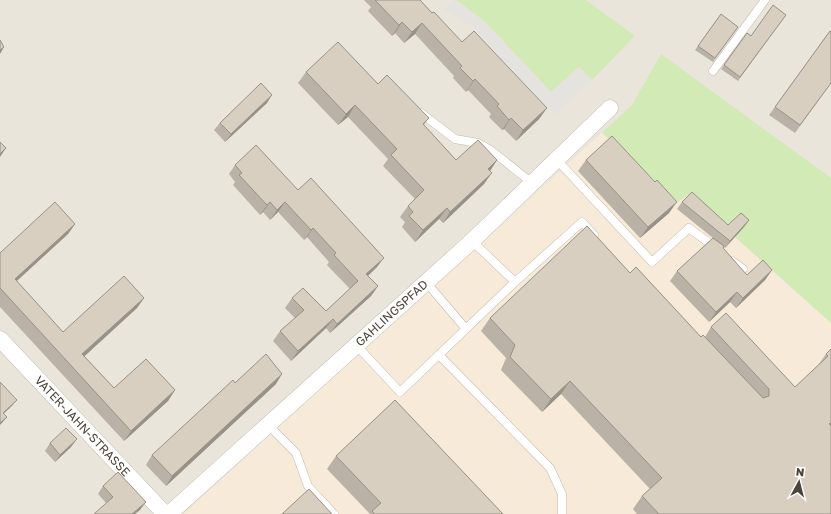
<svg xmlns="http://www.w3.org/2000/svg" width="831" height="514" font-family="'Golos Text',sans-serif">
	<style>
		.residential { fill: #eae5da }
		.commercial { fill: #f7ead8 }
		.green { fill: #d2eab5 }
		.parking { fill: #e5e3e0 }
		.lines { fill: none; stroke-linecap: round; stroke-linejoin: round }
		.service-casing { stroke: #c2bbae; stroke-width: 9 }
		.minor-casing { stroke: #c2bbae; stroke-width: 17 }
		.service { stroke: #fff; stroke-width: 8 }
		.minor { stroke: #fff; stroke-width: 16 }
		.wall { fill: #bab2a6 }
		.shaded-wall { fill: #979187 }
		.building { fill: #d8cfc1; stroke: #979187 }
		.labels { text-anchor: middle; stroke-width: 4; stroke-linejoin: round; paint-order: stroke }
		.street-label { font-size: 12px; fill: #4b4439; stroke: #fff }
	</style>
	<rect width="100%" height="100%" fill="#f6f3ec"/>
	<path class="residential" d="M0,0H831V323L602,133L184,514H0Z"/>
	<path class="commercial" d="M602,133L678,202L687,194L831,323V514H184Z"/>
	<path class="green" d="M456,0H586L635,36L592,80L579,67L551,92L484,21Z
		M661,54L831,178V323L688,195L678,202L602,133L632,105Z"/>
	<path class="parking" d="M453,0H456L484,21L551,92L579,67L592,80L554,115L475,29L444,9Z"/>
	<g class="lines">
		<g class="service-casing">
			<path id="service" d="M713,71L765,0
				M421,113L455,139L478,143L492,151L532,183
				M557,160L652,262L689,228L717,249
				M732,261L743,269
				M426,282L466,329
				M515,282L582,222L594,235
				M356,345L400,392L515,282L472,241
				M439,355L550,468L562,494V514
				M268,425L296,453L308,486L334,514"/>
		</g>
		<g class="minor-casing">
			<g id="minor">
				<path id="s1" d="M0,339L165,514"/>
				<path id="s2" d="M169,514L472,241L610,108"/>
			</g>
		</g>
		<use href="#service" class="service"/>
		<use href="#minor" class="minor"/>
	</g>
	<path class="wall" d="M364,0H420L432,13L462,42L547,108L539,119L516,141L504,129L502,130L489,117L491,114L468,90L466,92L453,78L454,76L415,34L404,43L395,33L392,36L368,11L371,7Z
		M721,14L738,27L713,62L695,50Z
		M786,15L738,81L721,69L747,33L751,36Z
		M830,31L831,83L795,133L769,115Z
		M306,72L378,84L429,118L424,125L456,160H497L490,171L484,184L443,223L439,219L415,242L402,227L405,222L400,217L408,206L415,199L383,166L388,159L348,117L338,125L298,83Z
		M267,103L225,142L214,130L220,123Z
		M586,160L669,213L640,238L578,171Z
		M235,165L298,190L377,267L368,276L378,286L371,296L330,333L326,328L291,361L273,341L280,331L295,318L285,308L292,298L326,311L350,289L327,265L329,262L307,237L304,240L278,212L270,220L263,212L260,215L233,185L235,182L229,174Z
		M682,202L728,225L749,220L744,227L725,248L724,247L723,249L747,275L772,270L765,280L736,308L730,302L709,322L670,281L677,271L713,238L677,209Z
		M75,224L68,234L16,281L63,332L144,298L137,308L84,356L114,388L175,390L168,401L124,441L0,307V253Z
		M630,273L701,337H705L711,327L795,387L817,367L826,354L831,349V514H637L633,509L642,496L650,489L561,394L542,412L501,370L506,358L481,331L490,318Z
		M235,383L276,384L166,486L146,465L152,455Z
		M50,443L71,447L55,462L45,451Z
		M336,456L503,514H370L327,469Z
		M103,486L140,510L106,503L98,494Z"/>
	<path class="shaded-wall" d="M402,22L395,33L392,36L399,25Z
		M422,23L415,34L404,43L412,32Z
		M4,47L0,54V50Z
		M475,79L468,90L466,92L473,81Z
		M272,95L267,103L225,142L231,134Z
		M355,105L348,117L338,125L346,114Z
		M547,108L539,119L516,141L523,130Z
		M511,118L504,129L502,130L509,120Z
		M6,148L0,157V154Z
		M497,160L490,171L488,169Z
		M492,173L484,184L443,223L450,212Z
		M270,202L263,212L260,215L267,205Z
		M285,202L278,212L270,220L277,210Z
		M677,202L669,213L640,238L648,227Z
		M447,208L439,219L415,242L423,230Z
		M749,220L744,227L725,248L730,241Z
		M75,224L68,234L7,290L15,279Z
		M313,228L307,237L304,240L311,230Z
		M384,258L377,267L359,284L366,274Z
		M772,270L765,280L736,308L743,298Z
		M378,286L371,296L330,333L337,324Z
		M737,292L730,302L709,322L716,312Z
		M144,298L137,308L75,365L82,354Z
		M333,319L326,328L291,361L298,351Z
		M282,374L276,384L166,486L172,476Z
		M570,381L561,394L542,412L551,399Z
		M175,390L168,401L124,441L131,431Z
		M17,400L12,406L0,417L3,413Z
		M7,417L2,423L0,425V423Z
		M77,439L71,447L55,462L60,455Z
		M146,502L140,510L135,514H132Z"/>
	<path class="building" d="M375,0H420L432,13L434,12L462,42L474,31L547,108L523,130L511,118L509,120L497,106L499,104L475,79L473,81L460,68L462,66L422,23L412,32L402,22L399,25Z
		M773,5L786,15L740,77L724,65L747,33L751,36Z
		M721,14L738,27L715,58L698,46Z
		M830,31L831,32V83L800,125L775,107Z
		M0,40L4,47L0,50Z
		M338,42L378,84L387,75L429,118L423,124L456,160L478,140L497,160L488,169L492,173L450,212L447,208L423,230L409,216L413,212L408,206L424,190L391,155L397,149L355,105L346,114L306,72Z
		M261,83L272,95L231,134L220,123Z
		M612,136L655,182L657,180L677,202L648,227L586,160Z
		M0,142L6,148L0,154Z
		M256,145L298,190L311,178L384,258L366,274L378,286L337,324L333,319L298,351L280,331L304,310L292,298L303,288L326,311L358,281L334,255L336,253L313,228L311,230L285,202L277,210L270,202L267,205L239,175L242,173L235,165Z
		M692,192L728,225L741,213L749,220L730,241L682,202Z
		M55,202L75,224L15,279L63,332L124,276L144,298L82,354L114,388L146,359L175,390L131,431L0,288V253Z
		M587,226L630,273L636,267L701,337L703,335L763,398L769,396V389L711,327L726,313L795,387L828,356L826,354L831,349V422L829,424L831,425V514H659L642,496L662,478L570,381L551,399L510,357L515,345L490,318Z
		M713,238L724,246L723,248L747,275L763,260L772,270L743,298L737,292L716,312L677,271Z
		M266,354L282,374L172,476L152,455L233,380L235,383Z
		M0,382L17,400L3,413L7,417L0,423Z
		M395,400L503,514H375L372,511L381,503L336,456Z
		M66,428L77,439L60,455L50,443Z
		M118,472L146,502L132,514H94L113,497L103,486Z
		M309,489L332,514H282Z"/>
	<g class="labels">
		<g class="street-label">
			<text dy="4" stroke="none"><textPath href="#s2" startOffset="300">GAHLINGSPFAD</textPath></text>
			<text dy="4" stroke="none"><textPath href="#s1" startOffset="120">VATER-JAHN-STRASSE</textPath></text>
		</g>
	</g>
	<g transform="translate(799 482) rotate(7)" stroke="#ffffff" stroke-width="3" paint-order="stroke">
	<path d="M0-3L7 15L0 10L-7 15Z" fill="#4b4439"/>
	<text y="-6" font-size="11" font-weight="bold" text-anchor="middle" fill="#4b4439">N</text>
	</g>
</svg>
